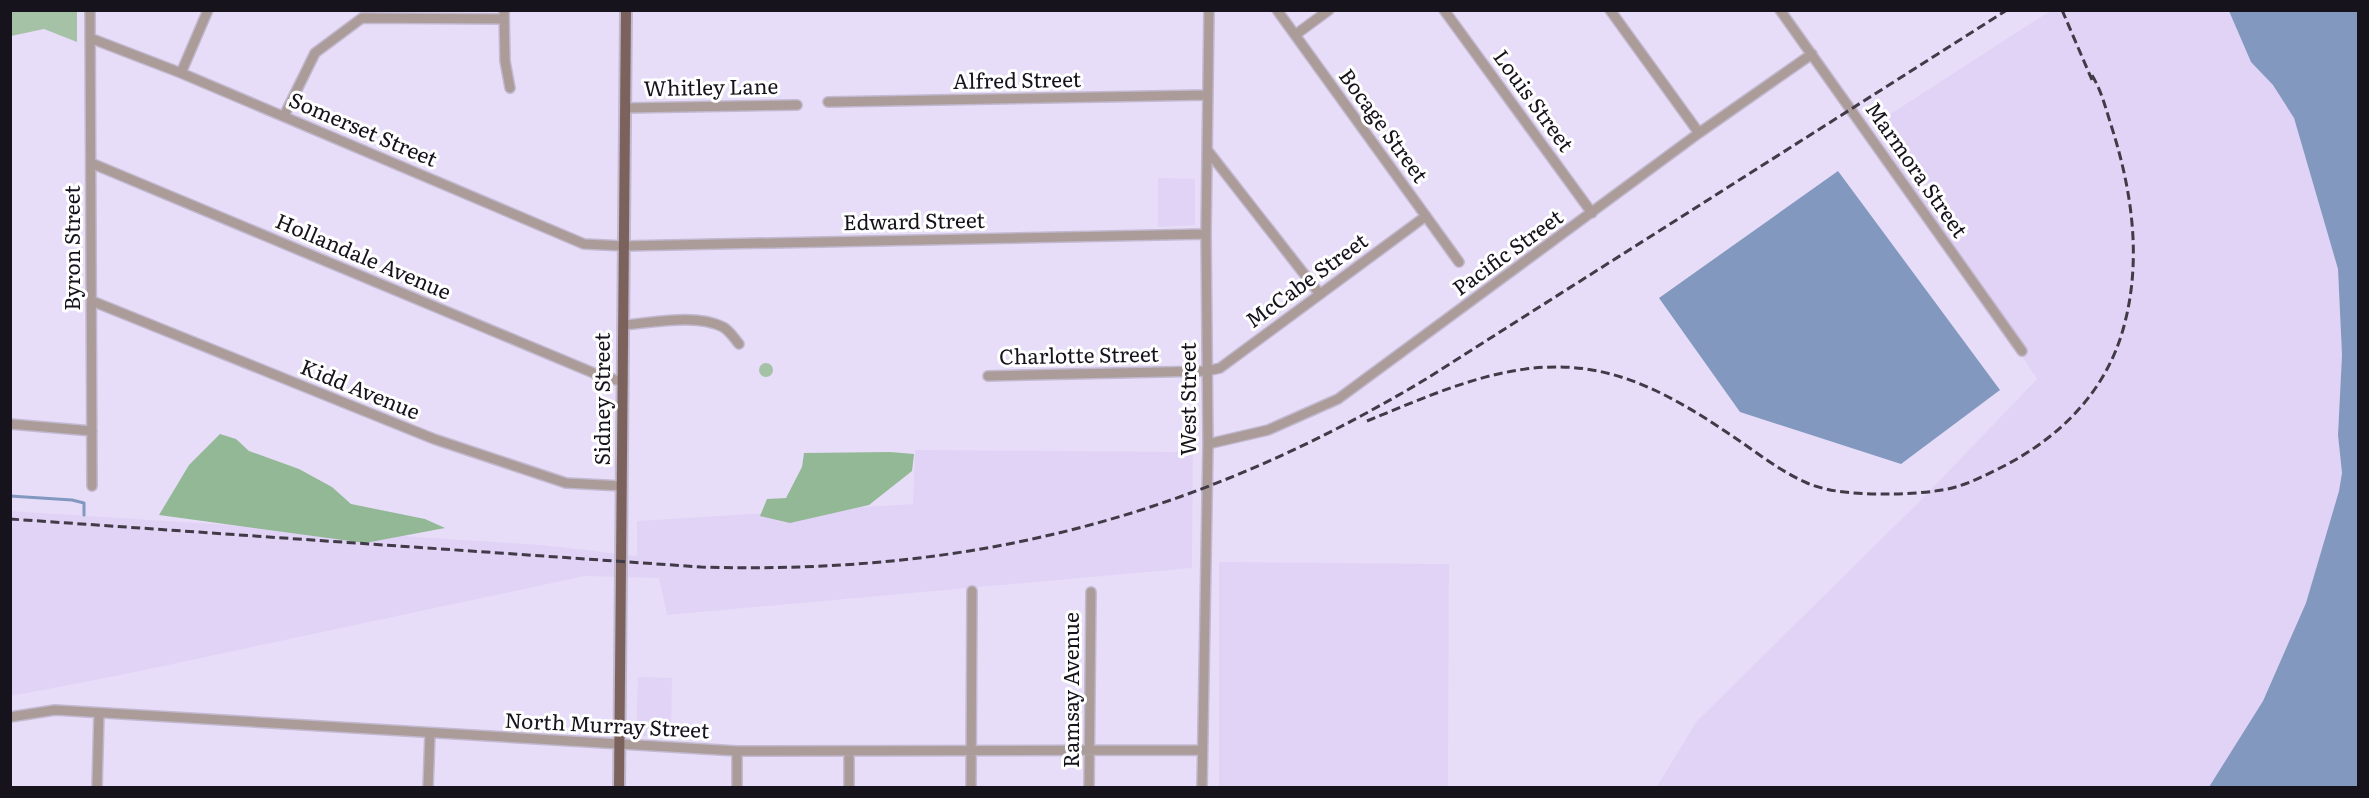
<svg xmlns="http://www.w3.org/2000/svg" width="2369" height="798" font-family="Literata,serif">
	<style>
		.built { fill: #e1d3f6 }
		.green { fill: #a5c2a7 }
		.forest { fill: #93b895 }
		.water { fill: #8298bf }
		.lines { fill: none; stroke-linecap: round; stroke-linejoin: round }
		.stream { stroke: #8298bf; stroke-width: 3 }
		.minor-casing { stroke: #c2b9d0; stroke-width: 12 }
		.major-casing { stroke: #c2b9d0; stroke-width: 14 }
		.minor { stroke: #ab9c99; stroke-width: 9 }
		.major { stroke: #7b625d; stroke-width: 10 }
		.rail { stroke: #403b47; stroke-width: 3; stroke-dasharray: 9 4.5; stroke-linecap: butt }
		.labels { text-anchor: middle; stroke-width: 6; stroke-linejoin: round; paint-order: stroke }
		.street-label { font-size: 21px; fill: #17131c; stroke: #fff }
	</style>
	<rect width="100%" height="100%" fill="#e7ddf8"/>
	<path class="built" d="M2050,11H2229L2251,62L2273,85L2294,118L2338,269L2342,355L2338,435L2342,473L2339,491L2306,603L2263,701L2209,787L1656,788L1697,721L1917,504L2037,379L1872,126Z
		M1158,178L1195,179V225L1158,227Z
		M915,450L1193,452L1192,568L667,615L659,578L585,576L116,676L11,696L10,511L542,545L637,556V521L913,504Z
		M1219,562L1449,564L1448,787H1219Z
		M638,677L672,678L671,737L636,736Z"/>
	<path class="green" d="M11,10L77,11V42L44,29L11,36Z
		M759 370a7 7 0 1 1 14 0a7 7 0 1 1-14 0Z"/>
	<path class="forest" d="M220,434L236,439L249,451L299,469L332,487L351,504L425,519L445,528L365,543L159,515L189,465Z
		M890,452L914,454L912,471L869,505L790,523L760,516L767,499L786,498L802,467L804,453Z"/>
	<path class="water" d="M2229,11H2358V787H2209L2263,701L2306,603L2339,491L2342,473L2338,435L2342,355L2338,269L2294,118L2273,85L2251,62Z
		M1838,171L2000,390L1901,464L1740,412L1659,298Z"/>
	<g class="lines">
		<path class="stream" d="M10,496L72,500L84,503V515"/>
		<g class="minor-casing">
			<path id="minor" d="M90,10L92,486
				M504,10L505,61L510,88
				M1277,10L1459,262
				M1444,10L1592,213
				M1610,10L1699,133
				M1780,10L2022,351
				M1295,35L1329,10
				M90,38L181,73L584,244L624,246L1206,234
				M181,73L208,10
				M828,102L1207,95
				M626,108L797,105
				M284,116L315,53L362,18L504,19
				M1208,151L1319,293
				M91,163L596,374L623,382
				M92,301L434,439L566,483L622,486
				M623,325C652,323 696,313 723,327C730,331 734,338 739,344
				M988,376L1207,371L1220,368L1426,216
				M10,424L92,431
				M1208,444L1268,430L1338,399L1699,133L1812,54
				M10,717L55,710L737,751L1202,750
				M849,753V788
				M97,788L99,713
				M428,788L430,733
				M737,788V751
				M971,788L972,591
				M1089,788L1091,592
				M1202,788L1208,444L1206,234L1209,10"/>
		</g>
		<g class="major-casing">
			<path id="major" d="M619,788L626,10"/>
		</g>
		<use href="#minor" class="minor"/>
		<use href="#major" class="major"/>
		<path class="rail" d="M2062,10L2092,80
			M1367,421C1436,393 1510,358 1586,369C1644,377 1696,411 1744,444C1764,458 1784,473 1807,483C1831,493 1860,494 1886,494C1904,494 1924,493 1942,490C1961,487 1978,479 1996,470C2056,441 2106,394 2124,326C2142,259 2132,190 2111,125C2105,106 2101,89 2090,72
			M10,519L701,567C972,575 1194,518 1426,379L2007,10"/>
	</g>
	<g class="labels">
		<g class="street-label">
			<text transform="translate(1017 81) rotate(-1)" y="7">Alfred Street</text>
			<text transform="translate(711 88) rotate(-1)" y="7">Whitley Lane</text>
			<text transform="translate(1533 101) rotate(54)" y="7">Louis Street</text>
			<text transform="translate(1383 126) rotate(54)" y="7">Bocage Street</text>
			<text transform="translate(363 130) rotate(23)" y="7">Somerset Street</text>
			<text transform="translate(1916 170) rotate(55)" y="7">Marmora Street</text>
			<text transform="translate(914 222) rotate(-1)" y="7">Edward Street</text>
			<text transform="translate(73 248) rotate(-90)" y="7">Byron Street</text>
			<text transform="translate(1508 253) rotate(-36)" y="7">Pacific Street</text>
			<text transform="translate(363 257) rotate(23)" y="7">Hollandale Avenue</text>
			<text transform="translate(1307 281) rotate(-36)" y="7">McCabe Street</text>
			<text transform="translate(1079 356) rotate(-1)" y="7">Charlotte Street</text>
			<text transform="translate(360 390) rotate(22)" y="7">Kidd Avenue</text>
			<text transform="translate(603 399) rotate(-90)" y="7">Sidney Street</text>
			<text transform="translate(1189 399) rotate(-90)" y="7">West Street</text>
			<text transform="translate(1072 690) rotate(-90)" y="7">Ramsay Avenue</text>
			<text transform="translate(607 726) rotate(3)" y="7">North Murray Street</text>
		</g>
	</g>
	<rect width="2369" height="798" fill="none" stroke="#17131c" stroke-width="24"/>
</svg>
